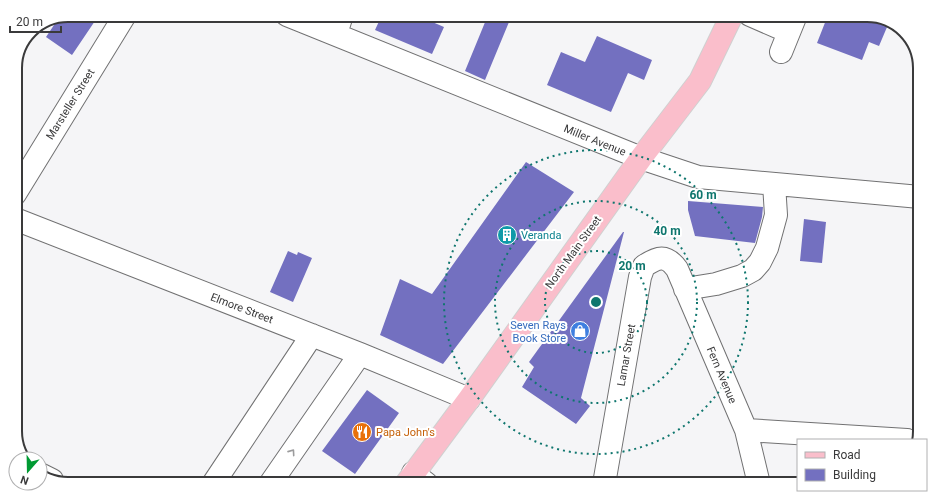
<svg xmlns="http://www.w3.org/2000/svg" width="935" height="499" font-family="Roboto,sans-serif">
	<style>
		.building { fill: #7370c0 }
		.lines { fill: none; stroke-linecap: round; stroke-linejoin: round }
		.minor-casing { stroke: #717172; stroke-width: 24 }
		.major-casing { stroke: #d0d0d0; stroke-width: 24 }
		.minor { stroke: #fff; stroke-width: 22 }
		.major { stroke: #fabecb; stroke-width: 22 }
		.oneway { stroke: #9c9c9d }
		.ring { fill: none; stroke: #0f766e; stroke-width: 2; stroke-dasharray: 2 4 }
		.labels { text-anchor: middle; stroke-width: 4; stroke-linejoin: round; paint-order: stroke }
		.street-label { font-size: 11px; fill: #3a3a3b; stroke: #fff }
		.culture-label { font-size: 11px; fill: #0d838f; stroke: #fff; text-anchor: start }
		.shop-label { font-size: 11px; fill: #366cbe; stroke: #fff; text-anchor: end }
		.food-label { font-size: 11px; fill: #c56008; stroke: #fff; text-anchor: start }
		.rim { fill: none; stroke: #3a3a3b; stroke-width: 2 }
		.centre { fill: #0f766e; stroke: #fff; stroke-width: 2 }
		.ring-label { font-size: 12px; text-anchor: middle; font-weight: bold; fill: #0f766e; stroke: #fff; stroke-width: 4; stroke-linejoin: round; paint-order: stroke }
	</style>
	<rect width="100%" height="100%" fill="#f5f5f7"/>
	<path class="building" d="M68,15H99L72,55L46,37L58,19Z
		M382,15H416L444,27L432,54L375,30Z
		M488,15H492L509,22L485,80L465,71Z
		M828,15H868L890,20L879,46L869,42L862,60L817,43Z
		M597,36L652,60L644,80L628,73L611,112L547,85L561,52L585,62Z
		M526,162L574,192L443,364L380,335L400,279L432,294Z
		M688,201L763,207L762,217L755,243L695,236L688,210Z
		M804,219L826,222L822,263L800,261Z
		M623,232H624L581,398L590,406L576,424L522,387L534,367L529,362Z
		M288,251L297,255L298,252L312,258L293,302L270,292Z
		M367,390L399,413L355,474L322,451Z"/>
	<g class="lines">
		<g class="minor-casing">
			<path id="minor" d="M287,15L641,158L698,177L920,197
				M750,15L789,32
				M336,34L342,15
				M781,52L796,15
				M15,194L125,15
				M15,219L360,354L469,399
				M685,289L716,284L742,276L753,270L760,262L767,248L776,215L774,184
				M746,430L907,440
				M413,473L427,484
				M40,474L52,480
				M213,484L312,335
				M270,484L360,354
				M604,484L640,277L644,266C658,257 666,254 677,269L746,430L759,484"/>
		</g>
		<g class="major-casing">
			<path id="major" d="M406,484L469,399L641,158L700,81L732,15"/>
		</g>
		<use href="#minor" class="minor"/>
		<use href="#major" class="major"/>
	</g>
	<defs><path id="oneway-chevron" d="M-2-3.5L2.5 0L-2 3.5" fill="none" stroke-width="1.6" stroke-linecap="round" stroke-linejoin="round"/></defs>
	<use class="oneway" href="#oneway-chevron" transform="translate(292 452) rotate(-55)"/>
	<g class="ring">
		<circle cx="596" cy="302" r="51"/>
		<circle cx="596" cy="302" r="101"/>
		<circle cx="596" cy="302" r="152"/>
	</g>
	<defs>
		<g id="building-disc" transform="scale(1)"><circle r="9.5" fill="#0f9aa8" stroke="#fff"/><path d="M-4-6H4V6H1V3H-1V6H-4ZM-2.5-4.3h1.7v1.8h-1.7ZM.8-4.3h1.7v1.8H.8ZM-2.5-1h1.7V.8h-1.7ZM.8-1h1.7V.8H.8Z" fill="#fff"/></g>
		<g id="shop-disc" transform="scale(1)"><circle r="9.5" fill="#3f7fe0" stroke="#fff"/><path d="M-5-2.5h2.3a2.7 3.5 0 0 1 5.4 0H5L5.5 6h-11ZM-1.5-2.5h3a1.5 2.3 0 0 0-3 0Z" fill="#fff"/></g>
		<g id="restaurant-disc" transform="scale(1)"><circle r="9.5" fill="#e8710a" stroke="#fff"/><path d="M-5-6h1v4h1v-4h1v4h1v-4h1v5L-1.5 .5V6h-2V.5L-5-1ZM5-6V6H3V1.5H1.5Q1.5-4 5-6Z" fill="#fff"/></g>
	</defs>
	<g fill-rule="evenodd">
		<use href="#building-disc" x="507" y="235"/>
		<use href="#shop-disc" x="580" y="331"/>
		<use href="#restaurant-disc" x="362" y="432"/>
	</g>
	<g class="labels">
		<g class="street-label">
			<text transform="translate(70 104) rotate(-58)" y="4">Marsteller Street</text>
			<text transform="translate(595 140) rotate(22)" y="4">Miller Avenue</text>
			<text transform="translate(573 252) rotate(-54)" y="4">North Main Street</text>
			<text transform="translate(242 308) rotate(21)" y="4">Elmore Street</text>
			<text transform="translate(626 355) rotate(-80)" y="4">Lamar Street</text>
			<text transform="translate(722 375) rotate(67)" y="4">Fern Avenue</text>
		</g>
		<g class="culture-label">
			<text x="521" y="239">Veranda</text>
		</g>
		<g class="shop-label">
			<text x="566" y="329">Seven Rays<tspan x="566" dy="13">Book Store</tspan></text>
		</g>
		<g class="food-label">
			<text x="376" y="436">Papa John's</text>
		</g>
	</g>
	<path d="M0 0H935V499H0ZM68 22H867A46 46 0 0 1 913 68V431A46 46 0 0 1 867 477H68A46 46 0 0 1 22 431V68A46 46 0 0 1 68 22Z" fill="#fff" fill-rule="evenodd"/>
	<path class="rim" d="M68 22H867A46 46 0 0 1 913 68V431A46 46 0 0 1 867 477H68A46 46 0 0 1 22 431V68A46 46 0 0 1 68 22Z"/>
	<circle cx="596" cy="302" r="6" class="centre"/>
	<g class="ring-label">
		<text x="703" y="199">60 m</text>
		<text x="667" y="235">40 m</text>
		<text x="632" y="270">20 m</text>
	</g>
	<rect x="797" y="439" width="130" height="52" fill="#ffffff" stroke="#b0b0b1"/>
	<rect x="805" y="452" width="20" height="6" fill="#fabecb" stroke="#b0b0b1"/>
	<text x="833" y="459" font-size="12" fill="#3a3a3b">Road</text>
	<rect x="805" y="469" width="20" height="12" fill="#7370c0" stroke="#b0b0b1"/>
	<text x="833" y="479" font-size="12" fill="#3a3a3b">Building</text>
	<g transform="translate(28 471) rotate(200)"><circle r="19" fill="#ffffff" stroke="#b0b0b1"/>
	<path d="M0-3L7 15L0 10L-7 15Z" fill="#009a33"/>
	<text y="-6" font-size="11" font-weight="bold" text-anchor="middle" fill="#3a3a3b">N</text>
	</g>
	<path d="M10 26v6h51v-6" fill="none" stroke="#3a3a3b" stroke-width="2"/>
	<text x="16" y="26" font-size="12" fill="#3a3a3b" stroke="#ffffff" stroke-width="3" paint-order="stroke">20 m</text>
</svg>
